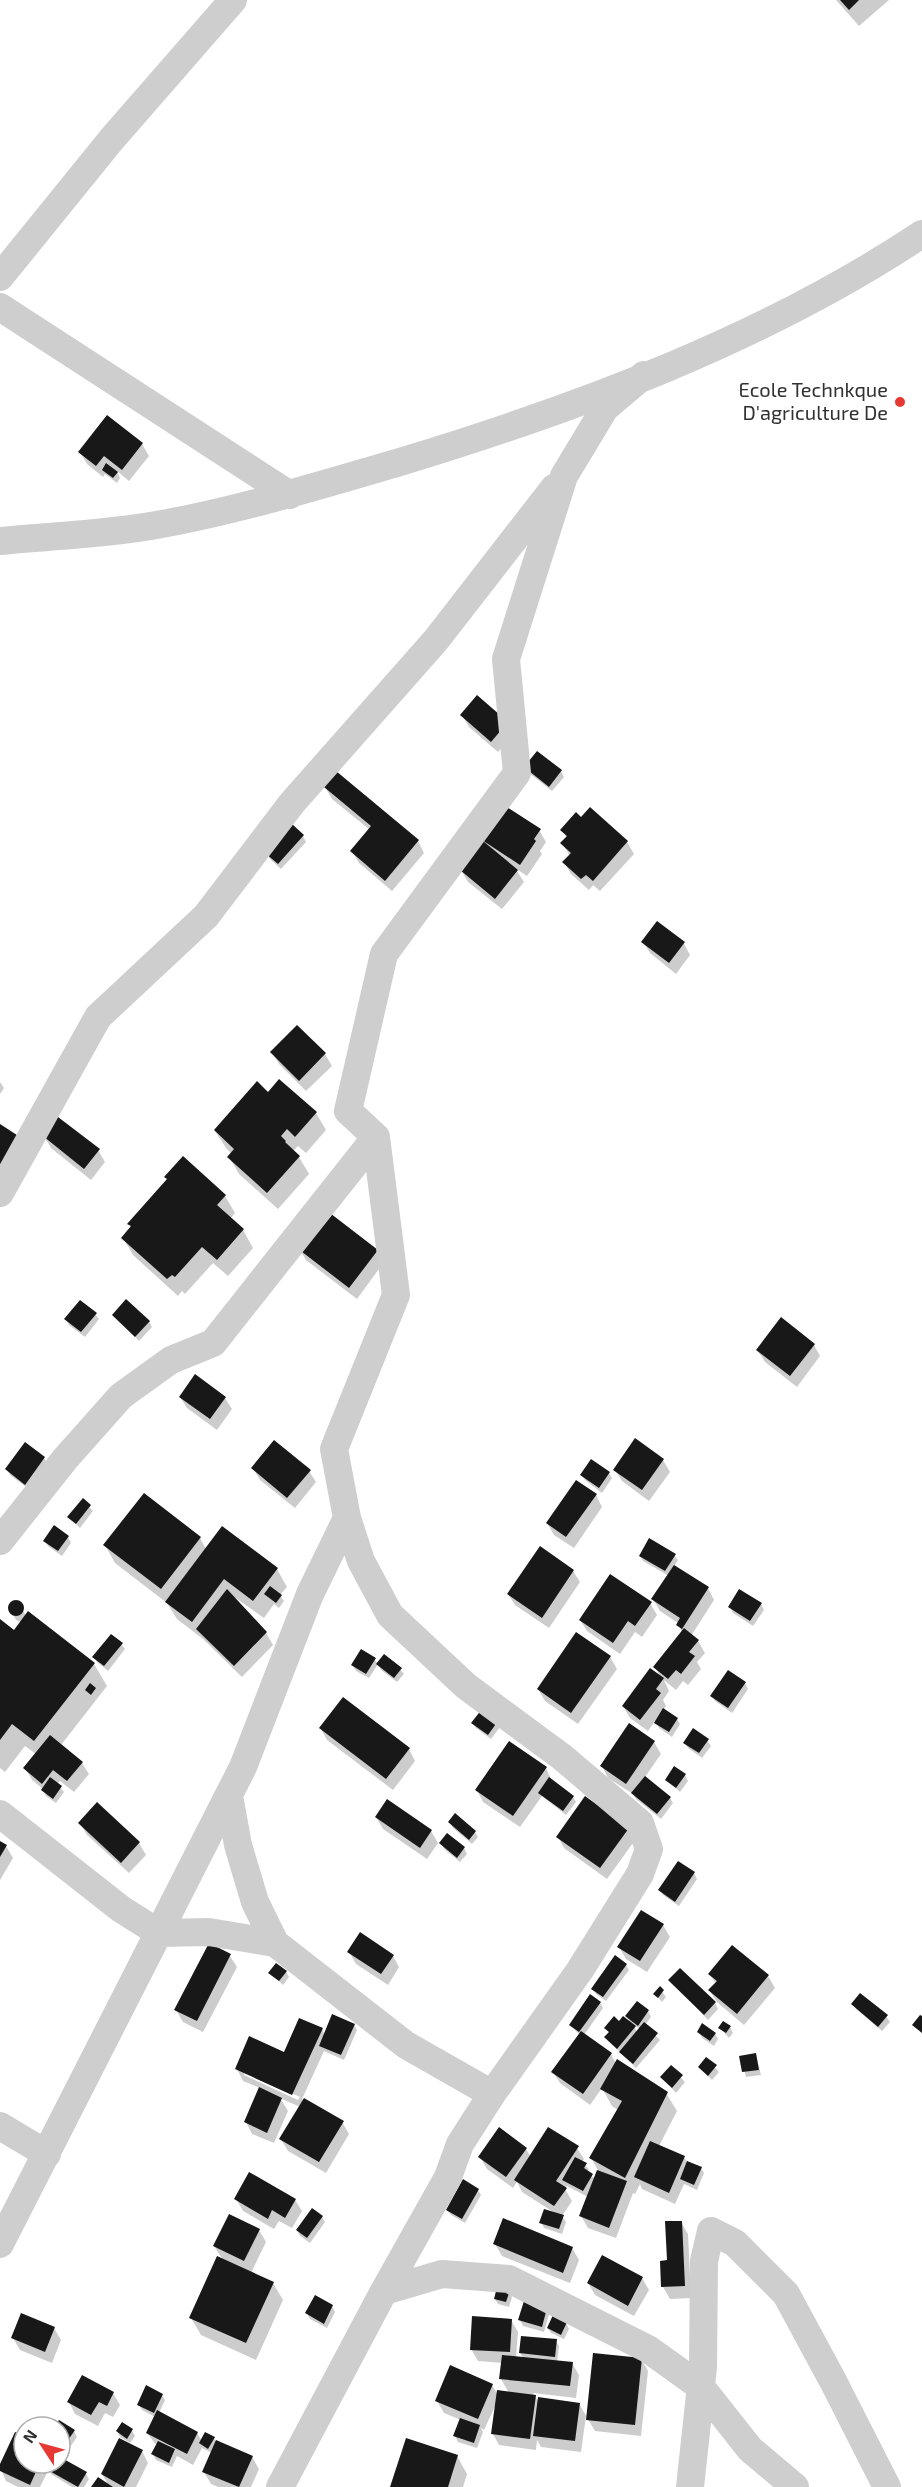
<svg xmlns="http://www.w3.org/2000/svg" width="922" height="2487" font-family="'Exo 2',sans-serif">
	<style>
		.shadow { fill: #0003; fill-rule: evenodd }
		.building { fill: #181818 }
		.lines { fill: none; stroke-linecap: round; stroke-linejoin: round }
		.minor { stroke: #cecece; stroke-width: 28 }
		.poi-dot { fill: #e63934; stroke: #fff; stroke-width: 2 }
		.labels { text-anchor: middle; stroke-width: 6; stroke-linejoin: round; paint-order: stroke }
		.poi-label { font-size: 20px; fill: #313131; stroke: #fff; text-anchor: end }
	</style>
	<rect width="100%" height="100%" fill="#fff"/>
	<path class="shadow" d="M836,0H889L859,26Z
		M107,417L142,444L149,456L129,481L117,471L120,478L117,483L105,474L103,477L87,464L80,452Z
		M462,715L513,735L498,752L469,727Z
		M526,767L561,771L564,777L552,791L529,773Z
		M325,787L418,841L424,853L392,891L359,863L352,851L370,830L332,799Z
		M590,809L627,842L634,854L600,891L593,885L589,890L571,874L564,862L570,856L562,843L567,838L562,830L581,819Z
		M539,830L546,842L540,851L542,854L527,876L515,868L524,882L502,909L468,882L461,870L481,838Z
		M303,836L306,842L281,869L270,859L267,853Z
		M643,942L684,944L690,955L676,974L650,953Z
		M272,1052L325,1054L332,1066L306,1091L279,1064Z
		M0,1082L4,1088L0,1094Z
		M268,1094L316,1113L326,1130L306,1153L298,1146L293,1151L299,1157L309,1174L278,1209L239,1174L229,1157L232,1154L226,1148L215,1131Z
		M44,1136L98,1150L105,1162L91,1180L51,1148Z
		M166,1177L225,1196L235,1213L230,1219L243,1230L253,1248L228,1276L213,1263L185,1294L182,1291L178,1296L133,1255L123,1238L132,1228L129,1224L168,1181Z
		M299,1248L377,1251L384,1262L357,1299L306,1260Z
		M95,1314L99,1319L85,1337L69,1325L66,1319Z
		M114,1315L149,1321L152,1327L139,1341Z
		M814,1345L820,1356L797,1387L765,1362L758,1351Z
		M180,1397L225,1398L232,1409L217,1430L187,1408Z
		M26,1444L44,1458L47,1464L29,1489L10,1475L7,1470Z
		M663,1460L670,1472L649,1501L622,1481L615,1470Z
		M253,1468L309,1471L316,1482L295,1508L260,1480Z
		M609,1473L612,1478L602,1493L585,1480L582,1475Z
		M596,1495L602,1507L574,1548L554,1535L547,1523Z
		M83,1500L93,1511L80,1528L69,1517Z
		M55,1527L68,1537L71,1543L62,1556L48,1546L45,1541Z
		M200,1538L206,1549L277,1569L287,1587L280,1595L284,1601L279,1608L274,1604L264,1618L230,1594L266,1633L273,1645L242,1677L203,1639L177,1619L167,1603L115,1563L105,1545Z
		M674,1555L678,1560L674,1566L708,1588L714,1600L691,1636L698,1641L705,1653L697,1662L701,1669L688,1685L683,1681L676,1690L664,1680L669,1691L663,1700L666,1706L663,1710L677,1719L680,1724L672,1737L659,1728L655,1721L648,1731L630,1718L623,1706L661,1678L655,1667L682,1633L678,1623L660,1611L653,1599L669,1576L643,1561L640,1556Z
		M573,1571L580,1582L549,1628L515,1605L508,1594Z
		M19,1603L26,1616L94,1664L107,1686L61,1745L82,1763L89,1774L74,1792L60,1781L57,1784L64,1792L56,1803L46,1796L43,1789L32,1780L25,1768L36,1754L25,1746L5,1772L0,1768V1621L14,1632L21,1622L16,1620L9,1607L11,1604Z
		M650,1603L657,1615L642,1637L635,1632L620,1654L587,1631L580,1620Z
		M761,1604L764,1610L753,1626L733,1613L730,1607Z
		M121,1644L125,1649L108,1671L97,1662L94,1657Z
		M610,1657L617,1669L578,1724L545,1701L538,1689Z
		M374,1659L378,1664L369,1678L356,1671L353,1665Z
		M378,1664L400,1669L404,1674L397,1682L381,1670Z
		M728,1672L745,1683L748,1689L732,1713L715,1701L712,1696Z
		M497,1722L500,1727L491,1739L476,1728L473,1723Z
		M321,1729L409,1749L415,1761L393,1790L327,1740Z
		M707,1740L711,1746L702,1758L688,1748L685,1743Z
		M654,1742L661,1754L645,1777L670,1798L673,1803L661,1819L636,1799L633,1794L608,1778L602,1766Z
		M546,1768L552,1781L573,1797L576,1802L566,1815L542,1796L520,1827L483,1802L477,1790Z
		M685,1775L688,1781L680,1792L667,1780Z
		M97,1804L139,1843L146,1855L129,1873L87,1835L80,1823Z
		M376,1817L431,1831L438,1843L427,1859L383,1829Z
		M450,1822L475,1832L478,1837L472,1844L453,1828Z
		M628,1829L635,1840L607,1879L564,1848L558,1837Z
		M0,1843L6,1846L13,1858L0,1880Z
		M441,1844L464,1848L467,1854L460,1862L444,1849Z
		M694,1873L697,1879L679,1906L663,1895L660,1890Z
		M663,1925L670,1937L647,1972L626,1959L619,1947Z
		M349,1952L393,1956L399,1967L388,1985L356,1964Z
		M230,1956L237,1967L203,2032L183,2022L176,2010Z
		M626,1965L629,1970L606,2001L596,1994L593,1989Z
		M286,1972L289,1977L283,1985L270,1973Z
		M710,1974L768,1976L775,1988L744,2025L717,2002L710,1991L716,1984Z
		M670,1980L715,2003L718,2009L708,2020Z
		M660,1989L666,1997L662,2002L655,1994Z
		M600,2003L603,2008L584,2035L611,2054L616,2064L666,2093L677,2111L659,2146L684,2157L687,2162L701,2168L704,2173L697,2190L684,2184L675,2204L642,2189L640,2184L635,2194L633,2193L616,2238L588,2228L581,2216L588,2197L567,2186L565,2189L572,2201L562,2216L566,2222L562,2234L544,2228L541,2222L555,2213L522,2192L517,2182L513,2188L487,2169L480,2157L526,2149L531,2157L577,2148L584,2159L582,2162L589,2169L587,2172L595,2179L598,2170L591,2158L618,2110L612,2106L602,2088L590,2105L560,2083L553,2072L580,2035L570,2025Z
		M637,2003L648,2011L651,2017L645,2025L660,2040L636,2068L606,2038L609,2033L606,2028L619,2023L632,2025L627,2017ZM632,2023L640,2029L637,2032Z
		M853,2004L886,2016L890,2022L882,2031L856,2009Z
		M354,2025L357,2030L344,2060L324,2051L302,2099L342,2122L349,2134L326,2173L288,2151L281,2139L300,2107L280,2098L288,2111L274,2143L252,2134L246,2122L260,2088L243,2081L237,2069L285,2054L322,2029L325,2035ZM244,2072L300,2097L298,2100L244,2075Z
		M730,2027L733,2033L729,2038L720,2028Z
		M699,2032L715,2034L718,2039L714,2046L702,2038Z
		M756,2055L761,2075L746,2077L741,2057Z
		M707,2059L719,2072L712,2080L700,2068Z
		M671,2067L685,2082L676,2093L662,2078Z
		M478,2190L481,2195L465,2223L451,2215L447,2210Z
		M236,2199L295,2200L302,2211L292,2228L279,2221L274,2229L243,2211Z
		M322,2217L325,2222L310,2243L300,2236L297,2230Z
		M681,2222L688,2234L691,2298L670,2299L663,2287L662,2262H669Z
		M259,2230L266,2242L251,2273L273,2283L283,2300L256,2360L201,2335L191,2318L223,2260L214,2246Z
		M495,2244L572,2248L579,2260L570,2283L502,2256Z
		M603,2257L642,2278L649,2290L634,2316L595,2295L588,2283Z
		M509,2292L512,2297L509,2307L498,2304L495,2299Z
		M525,2303L549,2314L544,2332L523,2326L520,2320Z
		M332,2306L335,2312L327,2328L310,2319L307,2313Z
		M511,2320L518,2332L516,2358L524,2359L520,2353L556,2341L559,2346L557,2362L572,2363L579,2375L576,2398L533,2393L539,2403L579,2404L588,2419L641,2359L648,2371L641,2436L595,2431L586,2416L581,2452L541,2447L537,2440L536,2450L499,2445L493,2434L496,2404L484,2430L481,2428L483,2432L477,2448L458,2442L455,2436L461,2420L444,2413L437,2401L492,2385L498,2395L509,2393L501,2379L503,2363L478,2361L471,2349Z
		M566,2323L569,2329L564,2339L551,2333L548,2328Z
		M54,2328L61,2340L52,2363L20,2350L13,2338Z
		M113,2393L120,2405L113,2417L105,2413L98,2426L75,2414L69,2402Z
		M162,2395L165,2400L159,2413L197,2433L202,2441L214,2438L216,2442L252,2457L259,2469L251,2487H218L211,2484L204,2472L212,2453L202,2448L193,2465L177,2456L172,2467L156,2460L153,2454L157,2446L147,2433L155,2417L142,2410L139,2405Z
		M59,2422L74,2431L77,2437L70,2447L60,2441V2427H56Z
		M117,2431H132L135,2436L130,2443L120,2437Z
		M24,2438V2463H60V2458L86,2474L89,2479L84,2487H72L51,2474L49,2469L40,2487H18L6,2481L0,2467Z
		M142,2451L148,2463L136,2487H93L109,2486L102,2474Z
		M457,2456L467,2474L463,2487H392Z"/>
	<path class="building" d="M840,0H859L849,10Z
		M107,415L143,443L122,470L104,456L96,466L78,452Z
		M106,463L118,472L113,478L102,470Z
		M477,695L508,722L491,742L460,715Z
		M537,751L562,770L549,787L524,767Z
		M336,771L419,840L385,881L350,851L371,826L324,787Z
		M502,804L541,829L534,839L536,841L520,865L479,838Z
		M590,807L628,841L593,881L586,875L581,879L562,862L571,853L560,843L567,836L560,830L576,812L581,817Z
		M292,824L304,835L278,864L265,853Z
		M483,841L518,870L495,899L460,870Z
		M657,921L685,942L669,963L641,942Z
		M297,1025L326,1053L299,1081L270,1052Z
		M279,1079L317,1112L295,1137L287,1129L281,1136L286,1141L285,1142L300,1156L267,1193L227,1157L234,1149L214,1130L257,1081L268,1092Z
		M58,1117L100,1149L84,1169L43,1136Z
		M0,1124L20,1137L0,1168Z
		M183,1156L226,1195L217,1205L244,1229L217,1260L202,1247L175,1277L172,1275L167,1279L121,1238L131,1226L127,1224L167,1179L164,1177Z
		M326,1210L378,1250L349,1288L297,1248Z
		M126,1299L150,1321L135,1337L112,1315Z
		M80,1300L97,1313L81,1332L64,1319Z
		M781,1317L815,1344L790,1376L756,1350Z
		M195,1374L226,1397L210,1419L179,1397Z
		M635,1438L664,1459L642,1490L613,1470Z
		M274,1440L311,1470L287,1498L251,1468Z
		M25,1442L45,1457L25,1485L5,1469Z
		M591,1459L610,1472L599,1488L580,1475Z
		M576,1480L597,1494L566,1537L546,1523Z
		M144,1493L201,1537L161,1589L103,1545Z
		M83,1498L91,1505L76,1524L67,1517Z
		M54,1525L69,1536L58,1551L43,1541Z
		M222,1526L278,1568L253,1601L224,1579L192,1622L165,1602Z
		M649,1538L676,1554L665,1571L639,1556Z
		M540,1546L574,1570L542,1618L507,1594Z
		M674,1565L709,1587L682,1629L676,1625L680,1618L651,1599Z
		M610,1574L652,1602L635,1626L628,1621L613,1643L579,1620Z
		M270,1586L282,1595L276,1603L264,1594Z
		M227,1589L267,1632L234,1666L196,1629Z
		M739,1589L762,1603L750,1621L728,1607Z
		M8 1608a8 8 0 1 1 16 0a8 8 0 1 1-16 0Z
		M28,1611L95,1663L34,1741L12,1724L0,1740V1619L14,1630Z
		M684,1628L699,1640L689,1652L695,1656L681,1674L676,1670L668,1679L653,1667Z
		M576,1632L611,1656L571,1713L537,1689Z
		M111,1634L123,1643L104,1666L92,1657Z
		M361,1649L376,1658L366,1674L351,1665Z
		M384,1654L402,1668L394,1678L376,1664Z
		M650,1668L664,1678L656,1689L661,1693L640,1720L622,1706Z
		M728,1670L746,1682L728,1708L710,1696Z
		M90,1683L96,1688L91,1695L85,1690Z
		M343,1697L410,1748L386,1779L319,1728Z
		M663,1708L678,1718L669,1732L654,1723Z
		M482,1709L498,1721L488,1735L471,1723Z
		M629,1723L655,1741L626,1784L600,1766Z
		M693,1728L709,1739L699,1753L683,1743Z
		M50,1735L83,1762L67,1781L53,1770L42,1784L23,1768Z
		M509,1741L547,1767L513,1816L475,1790Z
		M674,1766L686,1774L676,1788L665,1780Z
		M645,1776L671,1797L657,1814L631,1793Z
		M50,1777L62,1786L53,1799L41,1790Z
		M549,1777L574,1796L563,1811L538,1793Z
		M585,1796L629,1828L600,1868L556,1837Z
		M387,1799L432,1830L420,1848L375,1817Z
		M97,1802L140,1842L121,1863L78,1823Z
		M455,1813L476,1831L469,1840L448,1822Z
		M447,1833L465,1847L457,1858L439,1843Z
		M0,1841L7,1845L0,1857Z
		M678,1861L695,1872L675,1902L658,1890Z
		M641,1910L664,1924L640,1961L617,1947Z
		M360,1932L394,1955L381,1974L347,1952Z
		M209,1943L231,1954L197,2021L174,2010Z
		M732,1945L769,1975L737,2014L708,1990L717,1981L708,1974Z
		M615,1955L627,1964L603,1997L591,1989Z
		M276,1963L287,1971L279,1981L268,1973Z
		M680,1968L716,2002L704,2015L668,1980Z
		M660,1986L664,1990L658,1998L653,1994Z
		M860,1993L888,2015L878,2027L851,2004Z
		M590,1994L601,2002L579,2032L569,2025Z
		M637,2001L649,2010L638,2026L625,2016Z
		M332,2014L355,2024L341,2055L319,2046Z
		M920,2015L922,2016V2033L912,2025Z
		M614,2016L619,2021L623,2016L636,2026L617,2049L604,2037L609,2032L604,2028Z
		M299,2018L323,2028L292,2095L235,2069L249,2036L284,2052Z
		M723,2021L731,2026L726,2033L718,2028Z
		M644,2022L658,2033L633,2064L619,2052Z
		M702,2023L716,2033L710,2041L697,2032Z
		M581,2031L612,2053L583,2094L551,2072Z
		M756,2053L759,2070L742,2072L739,2056Z
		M706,2057L717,2065L708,2076L698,2067Z
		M617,2059L668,2092L625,2178L589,2158L622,2101L600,2089Z
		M671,2065L683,2075L672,2088L660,2077Z
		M259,2087L282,2098L267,2133L244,2122Z
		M304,2098L344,2121L319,2162L279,2139Z
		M499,2127L527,2148L506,2177L478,2157Z
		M548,2127L579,2146L556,2181L567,2188L554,2206L514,2180Z
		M650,2141L685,2156L669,2193L634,2177Z
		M575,2157L587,2163L584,2168L593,2174L583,2191L562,2180Z
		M687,2161L702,2167L694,2185L680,2179Z
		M597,2170L627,2181L609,2228L579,2216Z
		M249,2172L296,2199L285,2218L272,2210L268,2219L234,2199Z
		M463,2179L479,2189L462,2219L446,2210Z
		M312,2208L323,2216L307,2238L296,2230Z
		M544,2209L564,2215L559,2229L539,2223Z
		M229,2214L260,2229L244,2261L213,2246Z
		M503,2218L573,2247L563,2273L493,2244Z
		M665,2221H682L685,2286L661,2287L660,2261L667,2260Z
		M602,2255L643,2277L628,2306L587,2283Z
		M217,2256L274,2282L246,2343L189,2318Z
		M497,2287L510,2290L506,2302L494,2299Z
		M315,2295L333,2305L324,2324L305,2313Z
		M524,2301L547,2308L542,2327L518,2320Z
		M21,2313L55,2327L45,2352L11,2338Z
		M553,2315L567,2322L561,2335L547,2328Z
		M472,2316L512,2319L510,2352L470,2350Z
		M521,2336L557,2339L555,2357L519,2353Z
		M593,2353L642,2358L635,2425L586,2420Z
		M502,2355L573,2362L570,2386L499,2379Z
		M450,2365L493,2384L478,2419L435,2401Z
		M82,2375L114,2392L107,2406L99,2402L91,2415L67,2402Z
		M146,2385L163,2394L154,2413L137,2405Z
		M497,2390L536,2395L530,2439L491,2434Z
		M538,2397L580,2403L575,2441L533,2436Z
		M157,2410L198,2432L187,2454L146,2433Z
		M460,2418L480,2425L474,2443L453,2436Z
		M59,2420L75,2430L66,2443L60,2439V2427H54Z
		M122,2422L133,2429L127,2439L116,2431Z
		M15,2432L24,2436V2463H40L30,2485L0,2471V2464Z
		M205,2432L215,2437L208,2449L199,2443Z
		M119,2438L143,2450L124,2487L101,2474Z
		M406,2438L458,2455L448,2487H390Z
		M216,2440L253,2456L239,2487L202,2472Z
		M158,2441L175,2449L169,2463L151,2454Z
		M60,2457L87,2472L78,2487L46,2469L50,2463H60Z
		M98,2477L113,2487H91Z"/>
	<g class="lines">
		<path class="minor" d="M0,277L111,140L233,0
			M0,307L290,495
			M0,541C53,536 109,534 162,524C243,509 321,485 400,462C581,407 764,339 922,234
			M0,1193L98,1017L206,916L292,803L436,640L554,488
			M0,1541L65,1459L121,1396L171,1360L213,1343L376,1137
			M229,1796L238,1845L255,1902L275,1943L406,2045L492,2094
			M0,1814L121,1909L159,1933L209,1932L275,1943
			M0,2126L47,2154
			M0,2244L243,1767L310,1594L347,1518
			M384,2291L442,2274L509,2279L648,2349L701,2387L750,2449L795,2487
			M280,2487L384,2291L448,2177L460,2144L492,2094L580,1970L640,1874L649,1849L640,1823L562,1757L466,1686L390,1615L361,1561L347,1518L334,1449L396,1295L376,1137L348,1111L384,954L517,773L506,659L564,476L605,408L644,375
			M690,2487L703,2367L704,2261L711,2231L735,2243L786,2294L833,2381L887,2487"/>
	</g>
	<circle class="poi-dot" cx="900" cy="402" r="6"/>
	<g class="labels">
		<g class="poi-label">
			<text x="888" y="397">Ecole Technkque<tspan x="888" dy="23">D'agriculture De</tspan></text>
		</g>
	</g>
	<g transform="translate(42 2445) rotate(306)"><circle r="28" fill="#ffffff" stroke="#adadad" stroke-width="1.5"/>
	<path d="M0-4.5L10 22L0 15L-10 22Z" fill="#e63934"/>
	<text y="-9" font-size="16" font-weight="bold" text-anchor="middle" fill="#313131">N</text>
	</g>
</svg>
